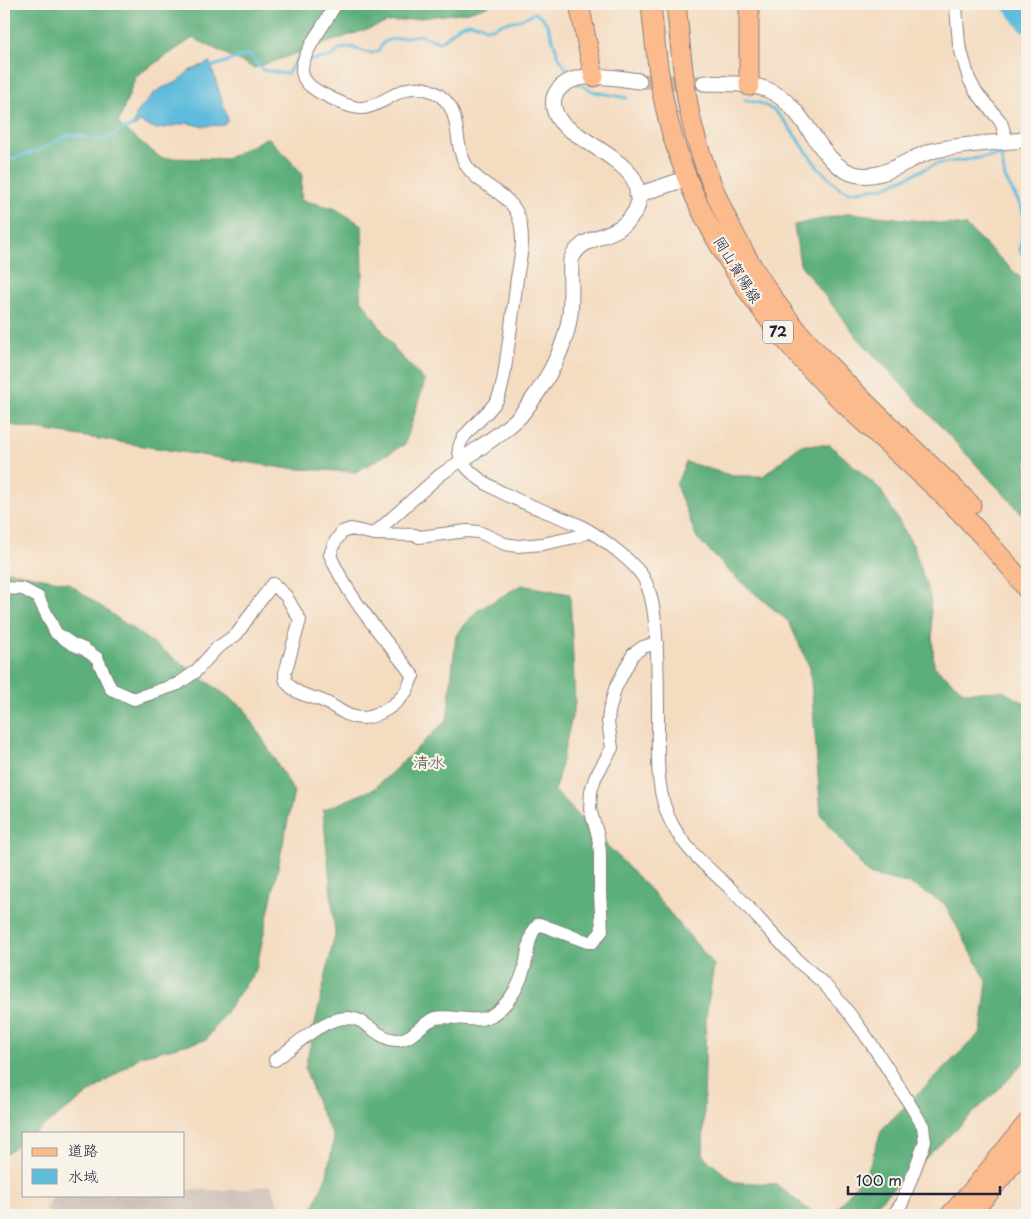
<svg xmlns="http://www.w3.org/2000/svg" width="1031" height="1219" font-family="'Playpen Sans','Klee One',sans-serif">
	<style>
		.industrial { fill: #cec1ba }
		.forest { fill: #5cae7a; stroke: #3f685a }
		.water { fill: #5ebcdc; stroke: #406f8c }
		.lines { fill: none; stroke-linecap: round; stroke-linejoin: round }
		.stream { stroke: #5ebcdc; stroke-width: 3 }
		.river { stroke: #5ebcdc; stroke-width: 19 }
		.tertiary-tunnel { stroke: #cab7a6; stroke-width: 15; stroke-dasharray: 15 8; stroke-linecap: butt }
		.minor-casing { stroke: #8b7f7e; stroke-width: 14 }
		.tertiary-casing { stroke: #8b7f7e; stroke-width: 17 }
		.primary-casing { stroke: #8b7f7e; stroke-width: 21 }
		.minor { stroke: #fff; stroke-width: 12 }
		.tertiary { stroke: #fff; stroke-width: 15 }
		.primary { stroke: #fbbb8c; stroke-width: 19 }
		.labels { text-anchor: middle; stroke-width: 4.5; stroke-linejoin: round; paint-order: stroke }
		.shield { fill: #f7f3e8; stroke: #62616f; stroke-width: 1 }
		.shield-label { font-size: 14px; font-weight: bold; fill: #22223b }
		.street-label { font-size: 15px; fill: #22223b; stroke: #f7f3e8 }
		.neighbourhood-label { font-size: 16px; fill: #605453; stroke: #f7f3e8 }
	</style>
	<rect width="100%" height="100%" fill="#f7f3e8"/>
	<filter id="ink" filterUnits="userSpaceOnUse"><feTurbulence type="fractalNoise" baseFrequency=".02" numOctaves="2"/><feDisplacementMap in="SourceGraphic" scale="10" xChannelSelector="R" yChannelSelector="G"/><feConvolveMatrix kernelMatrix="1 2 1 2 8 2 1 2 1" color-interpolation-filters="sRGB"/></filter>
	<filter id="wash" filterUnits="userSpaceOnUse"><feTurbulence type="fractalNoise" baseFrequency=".0096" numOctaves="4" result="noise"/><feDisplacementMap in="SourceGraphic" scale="20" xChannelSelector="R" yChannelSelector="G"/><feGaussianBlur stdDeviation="1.12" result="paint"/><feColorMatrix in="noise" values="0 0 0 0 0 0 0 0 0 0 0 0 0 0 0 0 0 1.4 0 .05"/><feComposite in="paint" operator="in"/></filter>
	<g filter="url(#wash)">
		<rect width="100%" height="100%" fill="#f4dcc1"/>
		<path class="industrial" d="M271,1185L282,1215H51L46,1209L54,1195H184V1190H236Z"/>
		<path class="forest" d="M4,4H494L468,12L388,22L254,68L193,38L136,76L118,124L161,158L226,159L268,137L302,173L301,200L334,208L362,225L363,275L360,298L397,352L425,381L405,444L356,472L283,468L4,424Z
			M850,213L966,226L1027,284V519L858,338L800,264L794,225Z
			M801,445H830L880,489L913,545L930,597L934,666L964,692L1002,691L1027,704V1059L1004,1084L865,1215H833L869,1167L882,1129L981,1032L987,981L944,903L911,884L868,874L821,815L810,668L789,622L735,577L697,538L676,485L686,462L733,476H763Z
			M4,570L68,583L244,708L294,792L256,970L206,1040L141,1056L34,1133H24V1140L4,1155Z
			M521,585L570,594L575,703L555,791L654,894L714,965L706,1018L703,1156L734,1182L776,1184L815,1215H310L327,1175L334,1138L318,1106L305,1068L335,934L323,810L374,789L447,720L456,635L477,611Z"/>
		<path class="water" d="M210,62L228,120L224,125L202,126L188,123L157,129L139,122L136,126L131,127L135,121L136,114L153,94L162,88L177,82L189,71Z"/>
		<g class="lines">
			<path class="stream" d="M310,60L331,57L341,49L350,47L366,52L373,53L379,50L384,42L389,40L419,35L439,42L447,37L461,25L469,23L480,25L486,28H493L503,23L519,20L535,13C549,17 553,42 558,55C562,62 566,69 571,75
				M208,68L249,54L263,70L287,74L299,56
				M578,84L595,92L627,98
				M745,100L760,103L775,111L786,123L817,166L838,187L849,192L885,187L936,164L1001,155L1005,178L1021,206L1024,217L1020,251L1027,262
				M4,161L37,151L65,136L72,134L102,141L133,125"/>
			<path class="river" d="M1012,4L1027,23"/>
		</g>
	</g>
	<g filter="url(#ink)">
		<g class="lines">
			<path class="tertiary-tunnel" d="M639,81L704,83"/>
			<g class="minor-casing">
				<path id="minor" d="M336,4C329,15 323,26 316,36C300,64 291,80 327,96C337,101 352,109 363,108C388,105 405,77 434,92C465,108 451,139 466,165C478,185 505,191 516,211C521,220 522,231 522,241C522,253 519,266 517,278C514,304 511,329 507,354C505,368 504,385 498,398C491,414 456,435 459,452C466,488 549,511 579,525C597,534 632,560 643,577C653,594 655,617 656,636C658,664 658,692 658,720C658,754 655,793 672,824C686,851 711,870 733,891C756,915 777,940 800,963C808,970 816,976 823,983C863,1025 893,1077 923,1126L925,1142L902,1203L893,1215
					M954,4L956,7L959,44L969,79L976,92L1001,122L1007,141
					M374,534L440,475L462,460
					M4,588L23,589L38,597L56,633L72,644L84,649L97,658L111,689L134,699L178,684L195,672L217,648L237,634L256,606L273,584L286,596L300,620L285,673C285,678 285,681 288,684C297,695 311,696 323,701C336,706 346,718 362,718C378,718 399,703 407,690C410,685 410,680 413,676C384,637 349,600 330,555L335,542L342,532L351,529L374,534L415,535L419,537L467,531L479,532L505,544L518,546L543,544L575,537L589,532
					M275,1060C296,1046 332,1007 360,1021C372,1027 382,1040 397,1040C413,1040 421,1022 436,1018C453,1014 475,1025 492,1015C508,1005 519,987 524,969C529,953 527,935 539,924L588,942H593L602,931L600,892V852L598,836L590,809L591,791L595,778L612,748L608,722L609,712L615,689L633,654L643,647L657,643"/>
			</g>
			<g class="tertiary-casing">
				<path id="tertiary" d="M704,83C724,84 749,82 768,90C808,107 818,164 854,174C885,182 908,156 936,150C966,144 997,142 1027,140
					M637,195L688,178
					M462,460C479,448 507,430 520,416C543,388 566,350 570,314C572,296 570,278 571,260C581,233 615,240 631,217C634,214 637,208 638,204C639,197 636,183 633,178C620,160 596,148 578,135C572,131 565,127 560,121C554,113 551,102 556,93C571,68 615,78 639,81"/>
			</g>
			<g class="primary-casing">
				<path id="primary" d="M579,4L594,77
					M651,4C654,35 657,67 663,97C687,220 766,331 856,415C903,458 952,500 994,549C1006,562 1017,575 1027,590
					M676,4C681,47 683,92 695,135C714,200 745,262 786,316C803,339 824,360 844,381C885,423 929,463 971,505
					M749,4V86
					M950,1215L971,1192L1027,1123
					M968,1215L988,1194L1027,1146"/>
			</g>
			<use href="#minor" class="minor"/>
			<use href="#tertiary" class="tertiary"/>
			<use href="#primary" class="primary"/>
		</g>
	</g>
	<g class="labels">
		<rect class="shield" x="763" y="320.5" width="30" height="23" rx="4"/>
		<g class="shield-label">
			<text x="778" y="337">72</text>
		</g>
		<g class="street-label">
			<text transform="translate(737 270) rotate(58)" y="5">岡山賀陽線</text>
		</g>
		<g class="neighbourhood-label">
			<text x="429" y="768">清水</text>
		</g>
	</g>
	<rect width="1031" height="1219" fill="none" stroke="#f7f3e8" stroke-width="20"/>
	<rect x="22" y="1132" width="162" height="65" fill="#f7f3e8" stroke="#a29fa3"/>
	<rect x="32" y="1148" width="25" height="8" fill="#fbbb8c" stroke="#a29fa3"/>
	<text x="68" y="1156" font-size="15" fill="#22223b">道路</text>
	<rect x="32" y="1169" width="25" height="15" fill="#5ebcdc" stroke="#a29fa3"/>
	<text x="68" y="1182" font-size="15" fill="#22223b">水域</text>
	<path d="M848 1186v8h152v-8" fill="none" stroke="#22223b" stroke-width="2.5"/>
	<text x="856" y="1186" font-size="15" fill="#22223b" stroke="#f7f3e8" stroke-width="4" paint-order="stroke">100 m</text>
</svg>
